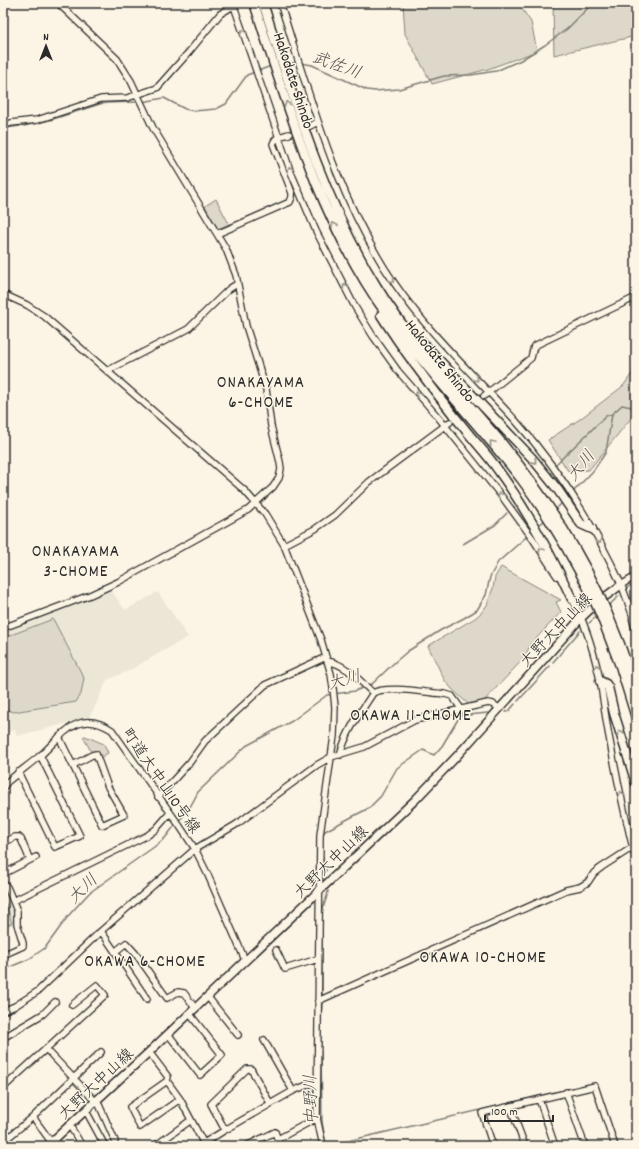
<svg xmlns="http://www.w3.org/2000/svg" width="639" height="1149" font-family="Dekko,'Klee One',sans-serif">
	<style>
		.built { fill: #ece6d7 }
		.green { fill: #ded8ca; stroke: #84827a }
		.lines { fill: none; stroke-linecap: round; stroke-linejoin: round }
		.stream { stroke: #7d7b74; stroke-width: 1.5 }
		.minor-tunnel { stroke: #d2cdc0; stroke-width: 5.5; stroke-dasharray: 5.5 3; stroke-linecap: butt }
		.minor-casing { stroke: #2b2b2b; stroke-width: 8 }
		.major-casing { stroke: #2b2b2b; stroke-width: 10 }
		.highway-casing { stroke: #2b2b2b; stroke-width: 11 }
		.minor { stroke: #fcf5e5; stroke-width: 5.5 }
		.major { stroke: #fcf5e5; stroke-width: 7 }
		.highway { stroke: #fcf5e5; stroke-width: 8 }
		.highway-bridge-casing { stroke: #2b2b2b; stroke-width: 11; stroke-linecap: butt }
		.highway-bridge { stroke: #fcf5e5; stroke-width: 8 }
		.oneway { stroke: #949088 }
		.labels { text-anchor: middle; stroke-width: 3; stroke-linejoin: round; paint-order: stroke }
		.street-label { font-size: 16px; fill: #2b2b2b; stroke: #fcf5e5 }
		.water-label { font-size: 17px; font-style: italic; fill: #545350; stroke: #fcf5e5 }
		.neighbourhood-label { font-size: 17px; letter-spacing: 1px; fill: #2b2b2b; stroke: #fcf5e5 }
	</style>
	<rect width="100%" height="100%" fill="#fcf5e5"/>
	<filter id="ink" filterUnits="userSpaceOnUse"><feTurbulence type="fractalNoise" baseFrequency=".025" numOctaves="2"/><feDisplacementMap in="SourceGraphic" scale="8" xChannelSelector="R" yChannelSelector="G"/><feConvolveMatrix kernelMatrix="1 2 1 2 8 2 1 2 1" color-interpolation-filters="sRGB"/></filter>
	<g filter="url(#ink)">
		<path class="built" d="M110,589L125,610L158,592L188,637L128,671L107,680L94,709L88,718L17,736L15,730L3,733V633Z
			M3,893L10,903L16,923L3,929Z"/>
		<path class="green" d="M403,3H518L531,22L537,51L488,69L432,84L405,34Z
			M556,3H636V36L554,55L553,5Z
			M216,199L229,224L218,229L205,206Z
			M636,368V412L589,470L568,471L548,440L580,419L623,386Z
			M501,567L561,600L556,602L561,612L530,645L525,657L485,700L477,704L469,705L452,689L445,681L428,646L475,618L482,612L487,605L493,588L495,577Z
			M53,619L84,678L81,694L76,702L13,712L3,708V638Z
			M85,736L104,744L108,753L100,758L96,751L92,753L83,737Z
			M3,900L6,904L12,923L3,927Z"/>
		<g class="lines">
			<path class="stream" d="M285,63H297
				M301,63L312,65L367,90L375,91L399,89L444,76L471,75L496,71L521,60L545,45L567,29L593,3
				M258,71L271,66
				M142,102L164,98L185,109L194,111L216,109L226,104L247,75L255,72
				M24,126L50,120L103,103L138,102
				M3,130L6,128L20,126
				M556,464L606,416L612,414
				M573,492L593,471L606,452L612,414L622,405L636,408
				M555,510L563,502
				M537,527L545,520
				M463,544L495,525L507,513
				M627,588L636,582
				M607,607L619,596
				M589,623L597,616
				M553,662L580,631
				M518,701L550,666
				M506,712L509,711L515,704
				M468,715L488,713
				M178,821C187,814 193,802 198,792L246,746L292,721L327,695L355,691L372,684L395,662L408,651L441,630L464,618L477,610L486,595L490,577L498,562L533,531
				M324,833L325,831L369,808L381,796L397,768L423,750L434,755L442,746L460,716L462,715
				M322,854L326,871
				M322,916C322,906 327,900 328,891
				M322,925V997
				M3,970L29,959L45,948L69,915L89,893L154,847L165,838L176,824
				M321,1019L322,1004
				M321,1038V1025
				M321,1042V1046
				M321,1052L322,1122L326,1145
				M326,1146L596,1083"/>
			<path class="minor-tunnel" d="M453,420L484,396"/>
			<g class="minor-casing">
				<path id="minor" d="M233,3L290,170L316,231L355,307L373,336L398,371L438,417L503,498L533,539L557,576
					M280,3C311,99 337,200 395,284C430,335 474,375 515,420C559,469 594,525 621,584C626,596 630,609 635,622
					M3,126L11,123L37,120L101,99L127,98L157,88L189,52L220,14L238,3
					M310,126L318,122
					M217,234L290,202L292,197V193L273,144C276,136 282,136 289,134
					M3,294L27,305L44,316L244,490L265,514L284,545L321,640L331,674L333,688L335,707L334,736L320,835L317,1118L323,1146
					M107,371L188,329L229,289L237,284
					M484,396L531,358L534,346L636,297
					M284,545L315,529L335,515L369,482L450,422
					M621,585L636,576
					M571,597C585,622 594,652 600,680C603,697 605,714 608,731C616,774 625,817 636,860
					M3,628L90,595L118,582L248,510L273,487L279,478L281,469L280,462L271,426L266,389L246,326L236,275L226,249L217,234L153,128L131,81L117,59L58,3
					M327,661C346,664 360,681 373,693
					M59,737L102,825L124,815L108,787L96,754L92,755L73,765
					M340,755C346,732 360,713 373,693C386,685 428,693 445,694L452,696L462,710
					M18,772L55,847L80,836L40,755
					M3,788L7,782C18,773 30,764 41,755C63,735 78,708 112,730L179,825L195,849L207,873L245,960
					M158,797L190,762L205,741L265,685L326,657
					M3,843L15,837H19L21,839L30,860
					M3,874L36,857
					M3,883L7,887L13,901L148,835L156,829L170,813
					M101,931L147,999
					M276,950L285,969L318,959
					M115,952L126,943L136,954L167,998L178,992L184,993L195,1008
					M3,955L23,946V943L17,924V911L13,901
					M207,996L238,1035
					M318,1001L566,890L580,887L588,882L594,873L602,867L633,847
					M3,1011L15,1006L38,991L101,931L195,849L237,824L317,765L331,757L364,747L415,720L488,703L493,704L499,708
					M168,1034L200,1075L222,1055L189,1013
					M3,1038L43,1014L55,1002
					M264,1040L293,1091
					M46,1049L96,1102
					M149,1052L168,1077L167,1081L180,1099L205,1146
					M167,1081L130,1107L140,1127L180,1099
					M3,1088L105,995L97,985L72,1005
					M566,1092L585,1146
					M539,1099L555,1146
					M97,1100L115,1141
					M510,1106L525,1146
					M86,1111L105,1146
					M33,1117L54,1146
					M70,1126L82,1146
					M225,1130L211,1104L247,1069H251L270,1103
					M278,1139L317,1118
					M4,1141L33,1117L101,1052
					M155,1146L191,1120
					M199,1146L225,1130L293,1091L317,1081
					M246,1146L275,1132L280,1146
					M493,1146L482,1113L595,1086L615,1146
					M633,1146L636,1144"/>
			</g>
			<g class="major-casing">
				<path id="major" d="M47,1146L149,1052L415,800L456,757L581,618L598,602L621,585"/>
			</g>
			<g class="highway-casing">
				<path id="highway" d="M254,3C289,110 320,222 387,315C428,373 478,423 521,479C549,516 572,556 593,598
					M263,3C294,100 323,200 377,287C412,344 459,392 502,443C540,490 573,540 599,594
					M381,315C406,355 434,391 464,428C475,442 488,455 498,470C527,510 551,554 572,599
					M420,340L532,458L558,490L581,524L592,529
					M607,612L620,644L636,690
					M601,616L620,666L636,718
					M634,619L636,627
					M600,681L606,684L608,687L614,713L636,783"/>
			</g>
			<use href="#minor" class="minor"/>
			<use href="#major" class="major"/>
			<use href="#highway" class="highway"/>
			<g class="highway-bridge-casing">
				<path id="highway-bridge" d="M599,594L607,612
					M593,598L601,616"/>
			</g>
			<use href="#highway-bridge" class="highway-bridge"/>
		</g>
		<defs><path id="oneway-chevron" d="M-2-3.5L2.5 0L-2 3.5" fill="none" stroke-width="1.6" stroke-linecap="round" stroke-linejoin="round"/></defs>
		<g class="oneway">
			<use href="#oneway-chevron" transform="translate(243 32) rotate(-108)"/>
			<use href="#oneway-chevron" transform="translate(287 104) rotate(-108)"/>
			<use href="#oneway-chevron" transform="translate(290 169) rotate(-111)"/>
			<use href="#oneway-chevron" transform="translate(334 225) rotate(-114)"/>
			<use href="#oneway-chevron" transform="translate(392 280) rotate(57)"/>
			<use href="#oneway-chevron" transform="translate(345 287) rotate(-117)"/>
			<use href="#oneway-chevron" transform="translate(476 379) rotate(46)"/>
			<use href="#oneway-chevron" transform="translate(418 394) rotate(-131)"/>
			<use href="#oneway-chevron" transform="translate(492 443) rotate(-130)"/>
			<use href="#oneway-chevron" transform="translate(534 461) rotate(49)"/>
			<use href="#oneway-chevron" transform="translate(500 495) rotate(-128)"/>
			<use href="#oneway-chevron" transform="translate(599 541) rotate(61)"/>
			<use href="#oneway-chevron" transform="translate(541 550) rotate(-124)"/>
			<use href="#oneway-chevron" transform="translate(597 667) rotate(-104)"/>
			<use href="#oneway-chevron" transform="translate(620 733) rotate(-107)"/>
			<use href="#oneway-chevron" transform="translate(621 794) rotate(-102)"/>
		</g>
	</g>
	<g class="labels">
		<g class="street-label">
			<text transform="translate(295 80) rotate(72)" y="6">Hakodate Shindo</text>
			<text transform="translate(441 360) rotate(51)" y="6">Hakodate Shindo</text>
			<text transform="translate(555 629) rotate(-46)" y="6">大野大中山線</text>
			<text transform="translate(162 780) rotate(55)" y="6">町道大中山10号線</text>
			<text transform="translate(330 861) rotate(-44)" y="6">大野大中山線</text>
			<text transform="translate(95 1083) rotate(-43)" y="6">大野大中山線</text>
		</g>
		<g class="water-label">
			<text transform="translate(337 64) rotate(20)" y="6">武佐川</text>
			<text transform="translate(580 465) rotate(-51)" y="6">大川</text>
			<text transform="translate(344 679) rotate(-15)" y="6">大川</text>
			<text transform="translate(82 888) rotate(-44)" y="6">大川</text>
			<text transform="translate(310 1100) rotate(-92)" y="6">中野川</text>
		</g>
		<g class="neighbourhood-label">
			<text x="261" y="387">ONAKAYAMA<tspan x="261" dy="20">6-CHOME</tspan></text>
			<text x="76" y="556">ONAKAYAMA<tspan x="76" dy="20">3-CHOME</tspan></text>
			<text x="411" y="720">OKAWA 11-CHOME</text>
			<text x="483" y="962">OKAWA 10-CHOME</text>
			<text x="145" y="966">OKAWA 6-CHOME</text>
		</g>
	</g>
	<rect width="639" height="1149" fill="none" stroke="#fcf5e5" stroke-width="16"/>
	<rect x="8" y="8" width="623" height="1133" fill="none" stroke="#2b2b2b" stroke-width="1.5" filter="url(#ink)"/>
	<g transform="translate(46 46)" stroke="#fcf5e5" stroke-width="3" paint-order="stroke">
	<path d="M0-3L7 15L0 10L-7 15Z" fill="#2b2b2b"/>
	<text y="-6" font-size="11" font-weight="bold" text-anchor="middle" fill="#2b2b2b">N</text>
	</g>
	<path d="M485 1115v6h68v-6" fill="none" stroke="#2b2b2b" stroke-width="2"/>
	<text x="491" y="1115" font-size="12" fill="#2b2b2b" stroke="#fcf5e5" stroke-width="3" paint-order="stroke">100 m</text>
</svg>
